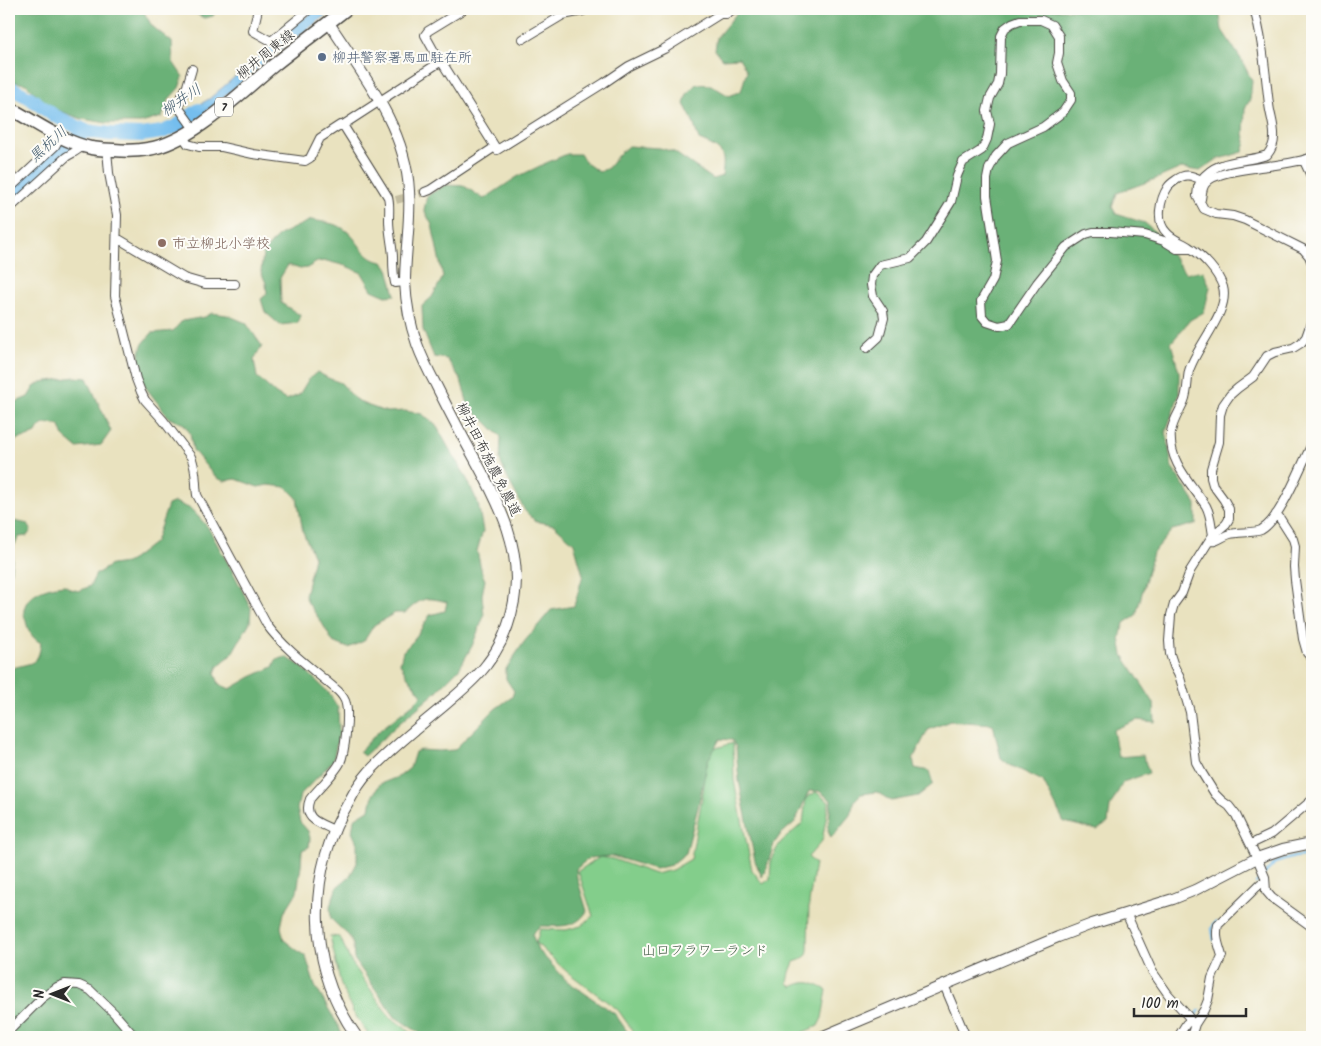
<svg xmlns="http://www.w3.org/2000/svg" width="1321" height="1046" font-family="Kalam,'Klee One',sans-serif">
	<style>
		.green { fill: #83ce8b; stroke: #577c5b }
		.forest { fill: #6ab177; stroke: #4a6e51 }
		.water { fill: #75beee; stroke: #50748c }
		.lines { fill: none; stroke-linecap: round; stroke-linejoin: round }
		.stream { stroke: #75beee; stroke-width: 2.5 }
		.river { stroke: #75beee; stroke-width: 14 }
		.minor-tunnel { stroke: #c3bda1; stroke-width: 8; stroke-dasharray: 8 4; stroke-linecap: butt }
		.minor-casing { stroke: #484641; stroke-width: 10 }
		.tertiary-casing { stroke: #484641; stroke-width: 12 }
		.primary-casing { stroke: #484641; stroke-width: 15 }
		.minor { stroke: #fff; stroke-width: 8 }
		.tertiary { stroke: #fff; stroke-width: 10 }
		.primary { stroke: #fff; stroke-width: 12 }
		.service-dot { fill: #5c6f8a; stroke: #fdfcf7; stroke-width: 2 }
		.education-dot { fill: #8d6e63; stroke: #fdfcf7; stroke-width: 2 }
		.labels { text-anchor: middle; stroke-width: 4; stroke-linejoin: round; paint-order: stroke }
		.shield { fill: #fdfcf7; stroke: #6a6a68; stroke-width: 1 }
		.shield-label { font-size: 12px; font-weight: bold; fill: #2b2b2b }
		.street-label { font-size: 14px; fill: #2b2b2b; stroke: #fdfcf7 }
		.service-label { font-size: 14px; fill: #4e5e75; stroke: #fdfcf7; text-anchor: start }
		.education-label { font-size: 14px; fill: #785e54; stroke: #fdfcf7; text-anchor: start }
		.park-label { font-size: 14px; fill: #455c48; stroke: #fdfcf7 }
		.water-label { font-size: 15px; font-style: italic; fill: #455e6f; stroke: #fdfcf7 }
	</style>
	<rect width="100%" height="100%" fill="#fdfcf7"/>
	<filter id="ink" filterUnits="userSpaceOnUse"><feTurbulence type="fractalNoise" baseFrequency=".02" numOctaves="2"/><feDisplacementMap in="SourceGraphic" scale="10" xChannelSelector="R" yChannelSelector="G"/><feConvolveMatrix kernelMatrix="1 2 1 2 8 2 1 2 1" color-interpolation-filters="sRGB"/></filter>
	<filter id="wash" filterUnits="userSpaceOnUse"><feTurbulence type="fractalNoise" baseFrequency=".0096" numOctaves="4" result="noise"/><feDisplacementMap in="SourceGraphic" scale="20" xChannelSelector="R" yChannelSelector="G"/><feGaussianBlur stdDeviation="1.12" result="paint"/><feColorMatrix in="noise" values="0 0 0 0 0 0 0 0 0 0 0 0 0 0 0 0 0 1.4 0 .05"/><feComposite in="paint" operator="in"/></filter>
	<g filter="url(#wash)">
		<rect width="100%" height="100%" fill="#e9e2bf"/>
		<path class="green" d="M733,743L734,780L752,870L763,884L770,879L771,859L780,843L803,823L806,798L816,792L829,802L822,841L808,857L815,863L809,903L808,950L807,955L800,960L794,962L790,972L788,983L792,987C808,979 812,983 827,990L822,1018L818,1026L791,1037H635V1034L618,1010L566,971L536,943L540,929L566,930L581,926L593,916L578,871L600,857L613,859L655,874L672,870L691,859L703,792L709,750Z
			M330,936L340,937L350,960L389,1016L417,1037H370L353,1012L341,985Z"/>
		<path class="forest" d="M9,9H142L152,26L172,42L173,62L183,77L179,88L169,99L162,117L141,123H107L82,119L49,107L26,84L9,81Z
			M187,9H217L213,16L204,18Z
			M740,9L1219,10L1222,30L1241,59L1252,81L1250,100L1245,108L1244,134L1246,142L1243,152L1216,160L1200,171L1181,168L1158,178L1117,193L1112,207L1116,214L1145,223L1155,232L1185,273L1203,271L1210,287L1204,312L1190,320L1171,343L1179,372V395L1166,431L1172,468L1196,504V524L1172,530L1153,553L1136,615L1124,623L1120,638L1123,655L1154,703L1155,722L1137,720L1113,730L1118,757L1143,755L1149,773L1123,782L1110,807L1108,823L1097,830L1064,822L1043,781L1010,765L1001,758L993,724L950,721L928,730L913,759L915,768L929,771L933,784L918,796L891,801L877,792L861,794L855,800L850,815L831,838L828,830L831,800L819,791H809L795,822L780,835L774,844L767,866L762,877L755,861L739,781L736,747L732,740L720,739L708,760L698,807L686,853L671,865L655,869L612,856L589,858L576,869L577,878L587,911C576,929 559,926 540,926L532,934L538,950L567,981L615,1014L631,1037H426L395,1017L354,959L353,945L349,936L331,919L330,906L337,887L350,876L357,863V843L352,832L354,819L370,809L373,795L380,784L400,776L410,768L415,752L420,750L439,751L454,750L495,709L512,697L514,691L506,679V669L524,642L551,610L574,606L583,575L574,543L554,525L535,521L525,511L508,479L500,461L501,437L483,419L469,408L461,380L447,359L434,357L423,330L422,306L432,297L443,277L432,225L424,210L427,196L445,185L464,186L484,199L517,177L546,163L567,154H580L586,163L599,172L608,168L619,154L628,146L660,148L674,152L713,179L722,176C726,151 721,149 699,140L692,119L684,104L687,94L696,84L711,85L729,96L741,91L747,71L739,58L722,59L715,50L717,37Z
			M311,220C323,222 338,223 348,232C360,243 365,260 383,262L388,268L395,295L386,296L372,290L362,273L346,266L327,261L317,262L307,268L300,269L288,265L280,278L281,303L300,315L298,323L280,325L265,312L261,299L267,294L266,283L261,272L263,253L279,235Z
			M212,313L227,315L246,323L262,346L254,360L257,377L276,394L286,400L299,395L308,380L317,372L328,378L341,383L355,399L369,406L387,412L405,411L422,414L436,425L452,454L465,475L478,503L483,531L477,551L482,573L485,580L482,595L484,616L472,646L459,669L435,693L395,727L364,756L359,752L380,730L413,704L422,695L407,676L400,663L403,651L414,640L430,615L445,611L447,602C424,596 422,598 405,613H395L374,625L364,641L348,648L333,642L322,623L308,603L305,596L314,557L303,532L297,498L286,487L268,485L258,487L236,479L224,481L215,477L193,450L190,433L184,424L169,418L144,385L138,360L142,345L152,333L173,331L182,321L205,317Z
			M75,377L87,378L111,431L101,445L77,448L64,437L60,426C47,423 42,421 36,433L27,437L17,439L11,448L10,458L13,466L11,474L9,475V403L16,402L28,397L34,387L42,382Z
			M175,502L191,509L207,526L235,576L251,608L250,622L231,655L218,666L215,673L219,684L230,689L251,677L273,667L276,660L286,657L301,666L329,693L338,708L339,732L333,761L300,795L297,809L300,822L308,831L310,838L309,847L302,850L301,866L297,892L284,913L281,927L284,940L306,957L315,986L338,1025L343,1037H9V709L11,705L12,694L9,690V675L13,668C32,662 38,666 41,643C32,638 28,631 26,621C25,618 23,613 24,610C27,592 49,586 65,585L70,589L79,591L90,586L96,574L111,565L126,563L133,559L155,542L168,505Z
			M9,520L28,524L31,530L27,536L19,537L14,546L9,587Z"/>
		<path class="water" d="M316,9H334L265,62L214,105L193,121L187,112L209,99L256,59L271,44Z"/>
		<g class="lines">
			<path class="stream" d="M1256,883L1275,863L1294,857L1312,855
				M1214,940L1212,928L1216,922
				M1194,1017L1200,1010"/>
			<path class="river" d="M9,87L30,98L53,115L86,131L110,134L142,135L162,132L177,126L199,110
				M9,200L81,135"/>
		</g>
	</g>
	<g filter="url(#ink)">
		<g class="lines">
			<path class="minor-tunnel" d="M396,200L425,192"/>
			<g class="minor-casing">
				<path id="minor" d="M258,9L253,31L271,41L310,9
					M523,39L563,15L583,11L587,9
					M440,62L443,64L497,150L604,83L629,66L664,49L720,14H726L734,9
					M192,69L187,86L180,100L179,108L194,129
					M183,137L188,144L199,147H222L253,154L305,161L310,158L320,138L340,125H343
					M107,150L109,173L117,215L115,296L136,379L141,392L145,400L163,420L191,457C197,470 195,481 197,495L267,625C286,651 314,670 338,691C342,695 345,699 346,704C349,716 345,752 340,763C334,774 318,789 310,799C302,819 319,823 334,830
					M1304,161L1312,178
					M9,172L16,182
					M1201,180C1217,158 1244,163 1267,155C1271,150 1274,145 1274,138C1275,127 1270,115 1269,104C1265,72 1263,40 1254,9
					M9,189L55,146L60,137
					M425,192L430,190L495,147
					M1201,199C1202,194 1202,188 1205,184C1217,166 1289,168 1312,157
					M9,209L66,157C72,153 78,151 82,146
					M117,238L184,278L205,284H235
					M405,282L395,283C393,274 393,265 393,256C392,244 389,232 389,220C389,212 390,204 388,197L343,125L440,62L425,35L428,31L464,9
					M1312,320L1306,337L1301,343L1293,348L1275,352L1267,356L1253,377L1238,388L1230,395L1223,405L1220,415L1219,442L1211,469V478L1213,485L1224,500L1229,509V519L1226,524L1213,535L1209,541L1190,571L1182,593L1174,604L1171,615L1169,641L1170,654L1174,666L1180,678L1190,712L1196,762L1202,773L1215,794L1222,801L1229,806L1236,815L1257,858L1265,877L1266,891L1272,898L1312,927
					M867,348L879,337L884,318L883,311L873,296L871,285L872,276L880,265L910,258L926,242L951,202L957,176L963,162L982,150L987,139L990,124L987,111L990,98L998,84L1000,74L1001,36L1005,28L1012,23L1020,20H1041L1052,25L1059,36V53L1057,63L1063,81L1071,93V100L1063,112L1043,127L1008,143L996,156L989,169L987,179V196L997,261L993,280L981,301L982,316L987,322L999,326L1009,324L1037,283L1066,247L1086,234L1093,232H1111L1145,235L1164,241L1177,249H1192
					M1276,514L1279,517L1293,539L1295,546L1294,567L1295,580L1303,639L1307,653L1312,658
					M1213,535C1211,525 1211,515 1206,506C1191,483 1168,462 1171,432C1173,420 1180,411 1184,401C1188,391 1187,380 1189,371C1196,346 1230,312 1223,287C1218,272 1203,256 1189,247C1183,243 1172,239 1167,233C1155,222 1160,199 1168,187C1170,184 1173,182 1176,180C1185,173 1192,175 1201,180L1198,187L1197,196L1204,209L1216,214L1233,216L1245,220L1303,249L1309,256L1312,263
					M1209,541C1217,543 1222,536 1230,534C1238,532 1254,533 1261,530C1281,519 1301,465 1312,444
					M1251,844L1272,834L1312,800
					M1126,913L1152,971L1168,994L1188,1016L1190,1021L1195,1024
					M944,985L966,1037
					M9,1031L42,998L57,987L65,984L79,985L90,990L114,1013L135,1037
					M1178,1037L1186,1024L1190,1021
					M1191,1037L1195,1024L1204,1010L1208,1000L1212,978L1222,956C1219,945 1215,937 1218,925L1260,884L1265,882"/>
			</g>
			<g class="tertiary-casing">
				<path id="tertiary" d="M329,23C362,74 406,127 409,191C411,221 405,252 405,282C406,303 410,324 417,344C422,358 429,372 436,385C449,411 462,436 476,461C500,505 523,550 514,601C510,624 501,646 487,664C476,679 461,691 446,704C420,726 392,747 369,772C362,780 355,790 350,800C305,874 307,966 357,1037
					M821,1037L1058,937L1092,924L1173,899L1195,890L1257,858L1283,849L1312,843"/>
			</g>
			<g class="primary-casing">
				<path id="primary" d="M9,108C36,122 60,141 91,148C98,149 106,150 114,150C125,151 137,151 148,149C192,142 240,93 274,65C298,46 322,28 346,9"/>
			</g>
			<use href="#minor" class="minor"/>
			<use href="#tertiary" class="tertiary"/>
			<use href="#primary" class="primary"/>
		</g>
	</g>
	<circle class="service-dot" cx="322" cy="57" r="5"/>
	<circle class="education-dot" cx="162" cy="243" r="5"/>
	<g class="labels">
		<rect class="shield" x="215" y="97.5" width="18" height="19" rx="4"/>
		<g class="shield-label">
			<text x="224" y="111">7</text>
		</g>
		<g class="street-label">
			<text transform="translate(265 54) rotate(-39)" y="5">柳井周東線</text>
			<text transform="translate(489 459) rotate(63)" y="5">柳井田布施農免農道</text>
		</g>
		<g class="service-label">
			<text x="332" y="62">柳井警察署馬皿駐在所</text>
		</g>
		<g class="education-label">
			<text x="172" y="248">市立柳北小学校</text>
		</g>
		<g class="park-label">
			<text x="705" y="955">山口フラワーランド</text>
		</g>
		<g class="water-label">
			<text transform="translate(181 100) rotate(-34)" y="5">柳井川</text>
			<text transform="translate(48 144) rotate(-42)" y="5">黒杭川</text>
		</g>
	</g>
	<rect width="1321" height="1046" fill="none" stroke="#fdfcf7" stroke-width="30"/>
	<g transform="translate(52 994) rotate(270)" stroke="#fdfcf7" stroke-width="4" paint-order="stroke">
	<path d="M0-4L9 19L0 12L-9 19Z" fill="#2b2b2b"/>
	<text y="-8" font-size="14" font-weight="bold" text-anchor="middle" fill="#2b2b2b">N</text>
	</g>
	<path d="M1134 1008v8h112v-8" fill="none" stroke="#2b2b2b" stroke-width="2.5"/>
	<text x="1141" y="1008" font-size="15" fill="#2b2b2b" stroke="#fdfcf7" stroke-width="4" paint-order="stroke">100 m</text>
</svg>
